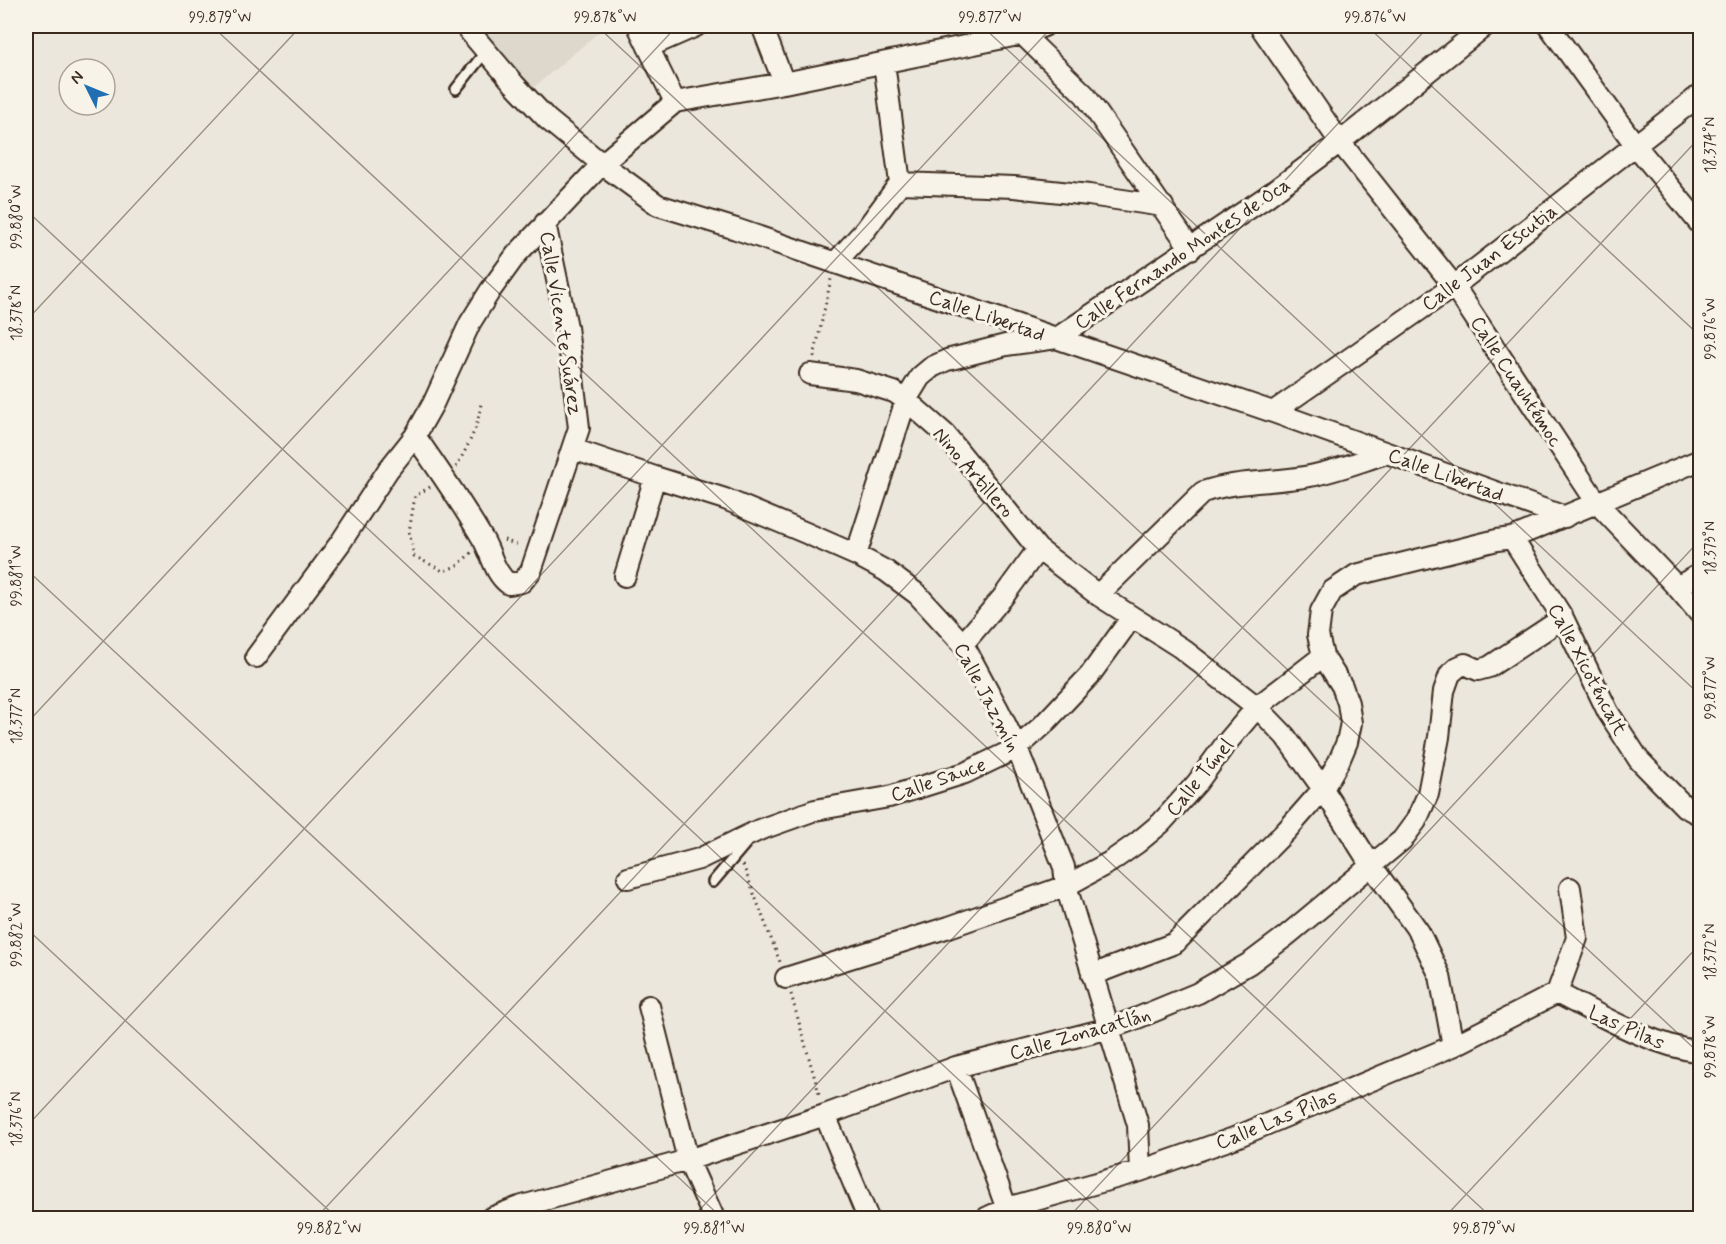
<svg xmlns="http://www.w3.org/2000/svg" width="1726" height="1244" font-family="Mynerve,sans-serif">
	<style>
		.built { fill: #ddd7cc }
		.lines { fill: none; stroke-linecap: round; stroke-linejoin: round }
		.lane-casing { stroke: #3b2a1e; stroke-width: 14 }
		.street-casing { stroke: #3b2a1e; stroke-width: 24 }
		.path { stroke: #3b2a1e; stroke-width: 3; stroke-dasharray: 1.5 4.5; stroke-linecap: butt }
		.lane { stroke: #f7f3e8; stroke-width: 9 }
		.street { stroke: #f7f3e8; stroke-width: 20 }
		.ticks { fill: none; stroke: #3b2a1e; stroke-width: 1.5; stroke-opacity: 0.45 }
		.labels { text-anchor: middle; stroke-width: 6; stroke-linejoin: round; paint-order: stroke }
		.street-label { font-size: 20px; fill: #3b2a1e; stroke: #f7f3e8 }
		.neatline { fill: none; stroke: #3b2a1e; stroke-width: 2 }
		.ticks-label { font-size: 15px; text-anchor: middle; fill: #3b2a1e }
	</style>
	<rect width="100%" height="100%" fill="#ece7dc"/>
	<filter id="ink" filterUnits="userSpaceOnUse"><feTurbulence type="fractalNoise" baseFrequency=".0167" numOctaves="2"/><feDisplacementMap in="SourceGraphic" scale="12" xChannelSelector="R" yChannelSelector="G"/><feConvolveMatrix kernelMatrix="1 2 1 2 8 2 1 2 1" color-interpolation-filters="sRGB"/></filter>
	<g filter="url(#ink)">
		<path class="built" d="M472,26H606L525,95Z"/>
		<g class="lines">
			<g class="lane-casing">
				<path id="lane" d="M456,89L486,51
					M713,882L746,843"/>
			</g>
			<g class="street-casing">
				<path id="street" d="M465,26L514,84L547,119L602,164L658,205L736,229L1273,412L1565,517
					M638,26L675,102
					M762,26L784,83
					M1014,26L1085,95L1191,249
					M1260,26L1340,142L1454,286L1597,503L1677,587L1700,614
					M1549,26L1636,146L1700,224
					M648,47L696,26
					M884,63L900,183
					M900,183L1014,187L1089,195L1163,206
					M835,263L866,229L900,183
					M810,374L856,380L894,392L906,400L945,434L1038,549L1098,595L1181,648L1257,707L1285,736L1323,789L1371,865L1419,932L1440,976L1453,1046
					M1273,412L1454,286L1700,95
					M415,436C439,470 463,505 484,541C492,556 495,574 509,584L522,582L531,571L579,428L567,327L545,223
					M573,449L655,477L725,499L806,533L856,555L886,571L917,594L963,644L999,711L1017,748L1064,867L1066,886L1138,1125L1140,1171
					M1512,538L1563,618L1608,712L1639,760L1685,807L1700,815
					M856,555L906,400L920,377L932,367L947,360L1006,345L1057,338L1266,197L1340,142L1485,26
					M625,576L655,477
					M1677,587L1700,574
					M1098,595L1203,492C1237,480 1275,483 1310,476C1336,471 1361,461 1387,453
					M963,644L1003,597L1038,549
					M256,657L341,542L388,470L415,436L433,404L470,323L490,291L516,255L602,164L675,102L784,83L1023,34L1044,26
					M628,878L699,859L759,830L815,810L889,797L965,773L1017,748L1042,726L1090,675L1132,617
					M1092,975L1175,943L1287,830L1323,789L1339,761L1347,742L1351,723L1348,703L1342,686L1323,656L1318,635L1321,611L1332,591L1356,575L1497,540L1512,538L1700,460
					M786,978L949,927L1066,886L1110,862L1137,843L1161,823L1197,783L1224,746L1257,707L1323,656
					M1557,993C1604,1017 1648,1044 1700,1052
					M1557,993L1577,938L1570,888
					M649,1006L688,1160L714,1218
					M956,1067L1010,1218
					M825,1115L868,1218
					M491,1218L519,1207L688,1160L825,1115L956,1067L1110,1028L1135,1019L1198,993L1250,963L1286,936L1402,840L1416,821L1428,794L1439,737L1444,691L1450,674L1458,667L1465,664L1478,670L1489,667L1563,618
					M986,1218L1007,1208L1140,1171L1234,1138L1453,1046L1557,993"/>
			</g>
			<path class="path" d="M814,357L831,279
				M456,467C468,446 479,426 481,402
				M430,487L415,496L409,532L414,556L443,571L457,566L472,552
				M504,540L520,546
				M743,865L780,962
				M791,994L820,1097"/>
			<use href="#lane" class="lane"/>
			<use href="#street" class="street"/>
		</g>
	</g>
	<path class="ticks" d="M212,26L1492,1218M597,26L1700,1054M982,26L1700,695M1367,26L1700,336M26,210L1107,1218M26,321L301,26M26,569L722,1218M26,724L677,26M26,928L337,1218M26,1127L1053,26M316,1218L1429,26M692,1218L1700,137M1068,1218L1700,540M1444,1218L1700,944"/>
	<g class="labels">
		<g class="street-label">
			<text transform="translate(1182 253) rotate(-34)" y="7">Calle Fernando Montes de Oca</text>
			<text transform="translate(1489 257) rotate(-37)" y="7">Calle Juan Escutia</text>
			<text transform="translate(987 315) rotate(19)" y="7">Calle Libertad</text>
			<text transform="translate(562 323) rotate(81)" y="7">Calle Vicente Suárez</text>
			<text transform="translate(1517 381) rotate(57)" y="7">Calle Cuauhtémoc</text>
			<text transform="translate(974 472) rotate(49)" y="7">Nino Artillero</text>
			<text transform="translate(1446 474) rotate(20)" y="7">Calle Libertad</text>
			<text transform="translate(1588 669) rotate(62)" y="7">Calle Xicoténcalt</text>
			<text transform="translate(988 697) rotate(62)" y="7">Calle Jazmín</text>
			<text transform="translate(1199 777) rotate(-51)" y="7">Calle Túnel</text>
			<text transform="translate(938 779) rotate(-19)" y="7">Calle Sauce</text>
			<text transform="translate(1627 1027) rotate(24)" y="7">Las Pilas</text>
			<text transform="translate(1080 1033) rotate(-16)" y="7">Calle Zonacatlán</text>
			<text transform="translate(1276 1119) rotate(-22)" y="7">Calle Las Pilas</text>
		</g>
	</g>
	<rect width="1726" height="1244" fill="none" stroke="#f7f3e8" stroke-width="66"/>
	<g transform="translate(87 87) rotate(313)"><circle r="28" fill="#f7f3e8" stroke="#aca397" stroke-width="1.5"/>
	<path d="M0-4.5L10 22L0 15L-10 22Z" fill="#1f6fb2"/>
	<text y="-9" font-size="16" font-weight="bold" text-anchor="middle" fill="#3b2a1e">N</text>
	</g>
	<rect x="33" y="33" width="1660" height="1178" class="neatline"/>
	<g class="ticks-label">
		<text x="220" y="22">99.879°W</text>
		<text x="605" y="22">99.878°W</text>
		<text x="990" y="22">99.877°W</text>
		<text x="1375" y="22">99.876°W</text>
		<text transform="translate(1710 145) rotate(-90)" y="5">18.374°N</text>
		<text transform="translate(16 217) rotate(-90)" y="5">99.880°W</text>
		<text transform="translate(16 313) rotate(-90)" y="5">18.378°N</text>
		<text transform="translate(1710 329) rotate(-90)" y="5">99.876°W</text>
		<text transform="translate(1710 548) rotate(-90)" y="5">18.373°N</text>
		<text transform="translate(16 576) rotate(-90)" y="5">99.881°W</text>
		<text transform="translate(1710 688) rotate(-90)" y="5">99.877°W</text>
		<text transform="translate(16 716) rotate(-90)" y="5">18.377°N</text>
		<text transform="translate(16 935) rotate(-90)" y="5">99.882°W</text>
		<text transform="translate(1710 952) rotate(-90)" y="5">18.372°N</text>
		<text transform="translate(1710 1047) rotate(-90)" y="5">99.878°W</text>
		<text transform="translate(16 1119) rotate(-90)" y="5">18.376°N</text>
		<text x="329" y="1233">99.882°W</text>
		<text x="714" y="1233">99.881°W</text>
		<text x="1099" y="1233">99.880°W</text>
		<text x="1484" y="1233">99.879°W</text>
	</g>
</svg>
